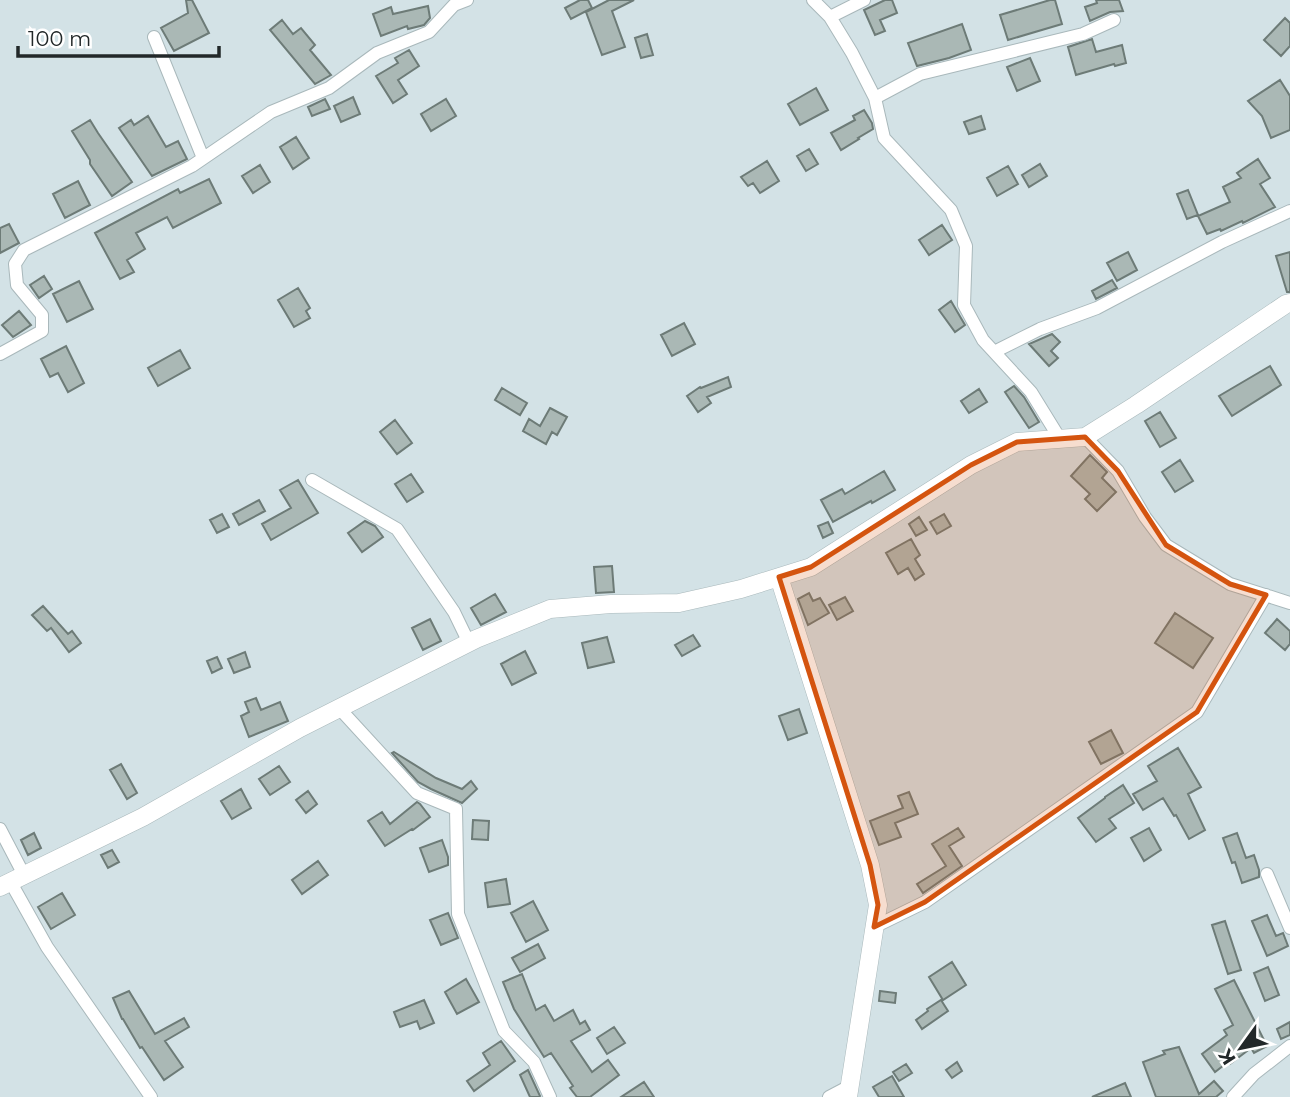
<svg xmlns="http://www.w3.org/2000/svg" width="1290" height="1097" font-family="Montserrat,sans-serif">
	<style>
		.building { fill: #aab8b5; stroke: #6d7b77; stroke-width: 2 }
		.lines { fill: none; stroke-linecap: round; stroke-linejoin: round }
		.street-casing { stroke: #a9b8bb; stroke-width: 14 }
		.secondary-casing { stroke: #a9b8bb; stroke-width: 19 }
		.street { stroke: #fff; stroke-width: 12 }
		.secondary { stroke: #fff; stroke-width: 18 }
		.marked { fill: #d4540f; fill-opacity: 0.2; stroke: #d4540f; stroke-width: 5; stroke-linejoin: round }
	</style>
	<rect width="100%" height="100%" fill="#d3e2e6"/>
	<path class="building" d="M186,0H192L209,33L174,51L161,28L188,13Z
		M580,0H588L592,8L571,19L565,8Z
		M609,0H634L612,11L625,47L602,55L586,12Z
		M885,0H892L897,13L880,20L885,31L875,35L864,10Z
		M1050,0H1055L1062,24L1008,40L1000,15Z
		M1096,0H1119L1123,11L1110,12L1090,21L1085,7L1097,3Z
		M428,6L430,18L424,25L408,29L407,26L381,36L373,14L391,7L393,14Z
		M1285,18L1290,23V46L1281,56L1264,40Z
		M282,20L293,34L301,28L315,45L310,50L331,75L315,84L270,30Z
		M962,24L971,50L949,58L917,66L908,43Z
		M647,34L653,55L641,58L635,38Z
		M1092,39L1096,52L1122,45L1126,63L1115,66L1114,64L1076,75L1068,47Z
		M409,50L419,66L398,80L407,94L393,103L376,76L398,63L395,58Z
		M1030,58L1040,81L1017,91L1007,67Z
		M1280,80L1290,96V130L1271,138L1262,116L1248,101Z
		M816,88L828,110L800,125L788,104Z
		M353,97L360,114L341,122L334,106Z
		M325,99L330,109L312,116L308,107Z
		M446,99L456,116L431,131L421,114Z
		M864,110L872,123L873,129L858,138L859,139L841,150L831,133L855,120L853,116Z
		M148,116L166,147L178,141L187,159L152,176L119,128L131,120L134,125Z
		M981,116L985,129L969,134L964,122Z
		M90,120L98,133L132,182L112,196L90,164V160L72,131Z
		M296,137L309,158L293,169L280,147Z
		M809,149L818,164L806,171L797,156Z
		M1258,159L1270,178L1260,184L1275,207L1243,223L1242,221L1221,231L1220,229L1207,234L1198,216L1230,202L1223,187L1241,178L1237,173Z
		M767,161L779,181L760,193L753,183L748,186L741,177Z
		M1040,164L1047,176L1029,187L1022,175Z
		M260,165L270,182L253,193L242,176Z
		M1008,166L1018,184L997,196L987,178Z
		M209,179L221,203L173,228L167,217L136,233L145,249L127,260L134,272L120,279L95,233L178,189L180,193Z
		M78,181L90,205L65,218L53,194Z
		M1188,190L1198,215L1187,219L1177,194Z
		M9,224L19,243L0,253V228Z
		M942,225L952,240L929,255L919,240Z
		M1128,252L1137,270L1117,281L1107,263Z
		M1290,252V292H1287L1276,256Z
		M44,276L52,289L39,298L30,285Z
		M1112,280L1117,288L1096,299L1092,291Z
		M79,281L93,309L67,322L53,294Z
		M298,288L310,308L306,311L310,318L294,327L278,300Z
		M951,301L965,325L955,332L939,310Z
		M19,311L31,325L13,337L2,325Z
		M684,323L695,344L672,356L661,335Z
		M1052,334L1060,342L1051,351L1058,358L1049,366L1029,344Z
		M66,346L84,383L68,392L58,373L50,377L41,359Z
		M180,350L190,368L158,386L148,368Z
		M1270,366L1281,385L1232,416L1219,396Z
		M728,377L731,387L707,397L711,403L698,412L687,396L700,387L701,388Z
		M1014,386L1024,397L1039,422L1029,428L1005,392Z
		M502,388L527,403L520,415L495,400Z
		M979,389L987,402L969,413L961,401Z
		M550,408L567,417L557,435L552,432L546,444L523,431L529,419L540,426Z
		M1160,412L1176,438L1160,447L1145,421Z
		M395,420L412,443L397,454L380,432Z
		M1090,455L1107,472L1102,478L1116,492L1097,511L1085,499L1090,494L1071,476Z
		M1180,460L1193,481L1175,492L1162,472Z
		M884,471L895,490L872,503L871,501L833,522L821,500L842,489L845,494Z
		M411,474L423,492L407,502L395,484Z
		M298,480L318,513L271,540L262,524L291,508L280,490Z
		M259,500L265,511L239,525L233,514Z
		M222,514L229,527L217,533L210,520Z
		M944,514L951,526L937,534L930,522Z
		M919,517L927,530L916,536L909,524Z
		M365,521L375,526L383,537L362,552L348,533Z
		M828,522L833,533L823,538L818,526Z
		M911,539L920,555L915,559L924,574L915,580L908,568L898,574L886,553Z
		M612,566L614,592L596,593L594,567Z
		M809,593L813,601L820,598L829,613L808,625L798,599Z
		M495,594L506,612L481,625L471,608Z
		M845,597L853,611L837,620L829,605Z
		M43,606L68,634L72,631L81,643L69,652L51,628L47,631L32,615Z
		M1175,613L1213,638L1193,668L1155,643Z
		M430,619L441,641L423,650L412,628Z
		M1277,619L1290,631V644L1285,650L1265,633Z
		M693,635L700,646L682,656L675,645Z
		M607,637L614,662L588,668L582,643Z
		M525,651L536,673L512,685L501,664Z
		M245,652L250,667L234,673L228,659Z
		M217,657L222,668L212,673L207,661Z
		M256,698L261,710L280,702L288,721L249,737L241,716L249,712L245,702Z
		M799,709L807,733L788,740L779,716Z
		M1111,730L1123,753L1101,764L1089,742Z
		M1178,748L1201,787L1188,794L1205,830L1189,839L1176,815L1174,816L1163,798L1143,810L1133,794L1157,781L1148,766Z
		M394,752L436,778L462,789L471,781L477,789L462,803L431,789L418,782L392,753Z
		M121,764L137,793L127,799L110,770Z
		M279,766L290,782L270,795L259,779Z
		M1123,785L1134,803L1109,819L1116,828L1096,842L1078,818L1105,798V797Z
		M241,789L251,808L232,819L221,801Z
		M308,791L317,804L306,813L296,800Z
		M909,792L918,814L895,823L901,837L879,845L870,821L903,808L898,796Z
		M417,802L420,804L430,817L413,830L412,829L385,846L368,821L382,812L390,824Z
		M473,820L489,821L488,840L472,839Z
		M958,828L964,837L949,846L962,866L923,893L917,884L946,866L932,844Z
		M1149,828L1161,850L1144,861L1131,838Z
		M34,833L41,848L28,855L21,840Z
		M1237,833L1246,858L1254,855L1259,870V877L1242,883L1235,862L1232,863L1223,838Z
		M442,840L448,857V865L429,872L420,848Z
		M112,850L119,862L108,868L101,855Z
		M318,861L328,875L302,894L292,880Z
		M506,879L510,904L488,907L485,883Z
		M62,893L75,915L51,929L38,907Z
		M533,901L548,930L526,942L511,913Z
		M448,913L458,938L441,945L430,920Z
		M1267,915L1276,936L1283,933L1288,946L1267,956L1252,921Z
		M1225,921L1241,970L1228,974L1212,925Z
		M538,944L545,958L520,972L512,958Z
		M952,962L966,985L943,1000L929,977Z
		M1268,967L1279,995L1265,1001L1254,973Z
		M522,974L536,1010L545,1005L554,1021L573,1010L580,1024L585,1021L590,1030L571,1041L592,1072L608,1060L619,1075L590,1097H577L570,1088L573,1086L551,1053L544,1057L514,1009L503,982Z
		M466,979L479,1002L457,1014L445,992Z
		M1234,980L1267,1046L1254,1053L1251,1048L1230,1064L1228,1062L1215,1072L1202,1054L1227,1035L1224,1030L1233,1025L1215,989Z
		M129,991L155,1034L184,1018L189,1027L165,1041L183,1067L164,1080L142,1047L140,1048L123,1019H122L113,998Z
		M880,991L896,993L895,1003L879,1001Z
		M424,1000L434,1023L420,1029L417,1021L400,1027L394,1012Z
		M941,1000L948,1011L922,1029L916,1020L928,1011L927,1009Z
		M1290,1022V1035L1281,1039L1277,1029Z
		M614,1027L625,1043L607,1054L597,1038Z
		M501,1041L515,1061L474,1091L467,1081L490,1065L483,1053Z
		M1179,1047L1199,1094L1214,1081L1223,1091L1216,1097H1156L1143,1062L1165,1054L1163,1051Z
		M957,1062L962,1071L952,1078L946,1070Z
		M906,1064L912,1073L899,1081L893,1072Z
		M528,1070L540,1096L539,1097H530L520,1075Z
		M892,1076L904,1097H879L873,1087Z
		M644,1082L654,1097H621Z
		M1125,1083L1131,1097H1092Z"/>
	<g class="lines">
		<g class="street-casing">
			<path id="street" d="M813,0L830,17L852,53L875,98L884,138L951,210L966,246L964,305L983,340L1031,392L1060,439
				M830,17L864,0
				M154,37L203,158
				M875,98L920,74L1083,34L1114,20
				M994,352L1040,329L1097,308L1222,242L1290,211
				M0,354L42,331V315L17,285L15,264L24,250L192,166L271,112L329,88L377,53L429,32L454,5L467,0
				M1085,437L1118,471L1145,517L1166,545L1230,584L1290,603
				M312,480L397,529L454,612L469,643
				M339,708L417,793L456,809L458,914L504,1031L534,1062L550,1097
				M0,829L24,875
				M1267,874L1290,928
				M10,881L47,947L151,1097
				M874,927L925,902L1197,712L1266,595
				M829,1097L848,1087
				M1233,1097L1254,1074L1290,1046"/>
		</g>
		<g class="secondary-casing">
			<path id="secondary" d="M779,577L870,865L878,905L848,1097
				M0,887L143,817L300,728L476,639L550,609L611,604L679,603L741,589L811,567L971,465L1017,442L1085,437L1136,405L1286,304L1290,303"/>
		</g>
		<use href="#street" class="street"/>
		<use href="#secondary" class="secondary"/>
	</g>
	<path class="marked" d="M1085,437L1118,471L1166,545L1230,584L1266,595L1197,712L925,902L874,927L878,905L870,865L779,577L811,567L971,465L1017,442Z"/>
	<g transform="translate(1241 1048) rotate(237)" stroke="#ffffff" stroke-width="5" paint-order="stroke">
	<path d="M0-5L12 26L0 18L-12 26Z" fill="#222829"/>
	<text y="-10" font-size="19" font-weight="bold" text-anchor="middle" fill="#222829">K</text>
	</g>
	<path d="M18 46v10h201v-10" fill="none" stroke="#222829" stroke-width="3.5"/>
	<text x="28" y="46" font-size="21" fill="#222829" stroke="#ffffff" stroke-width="5" paint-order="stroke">100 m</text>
</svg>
